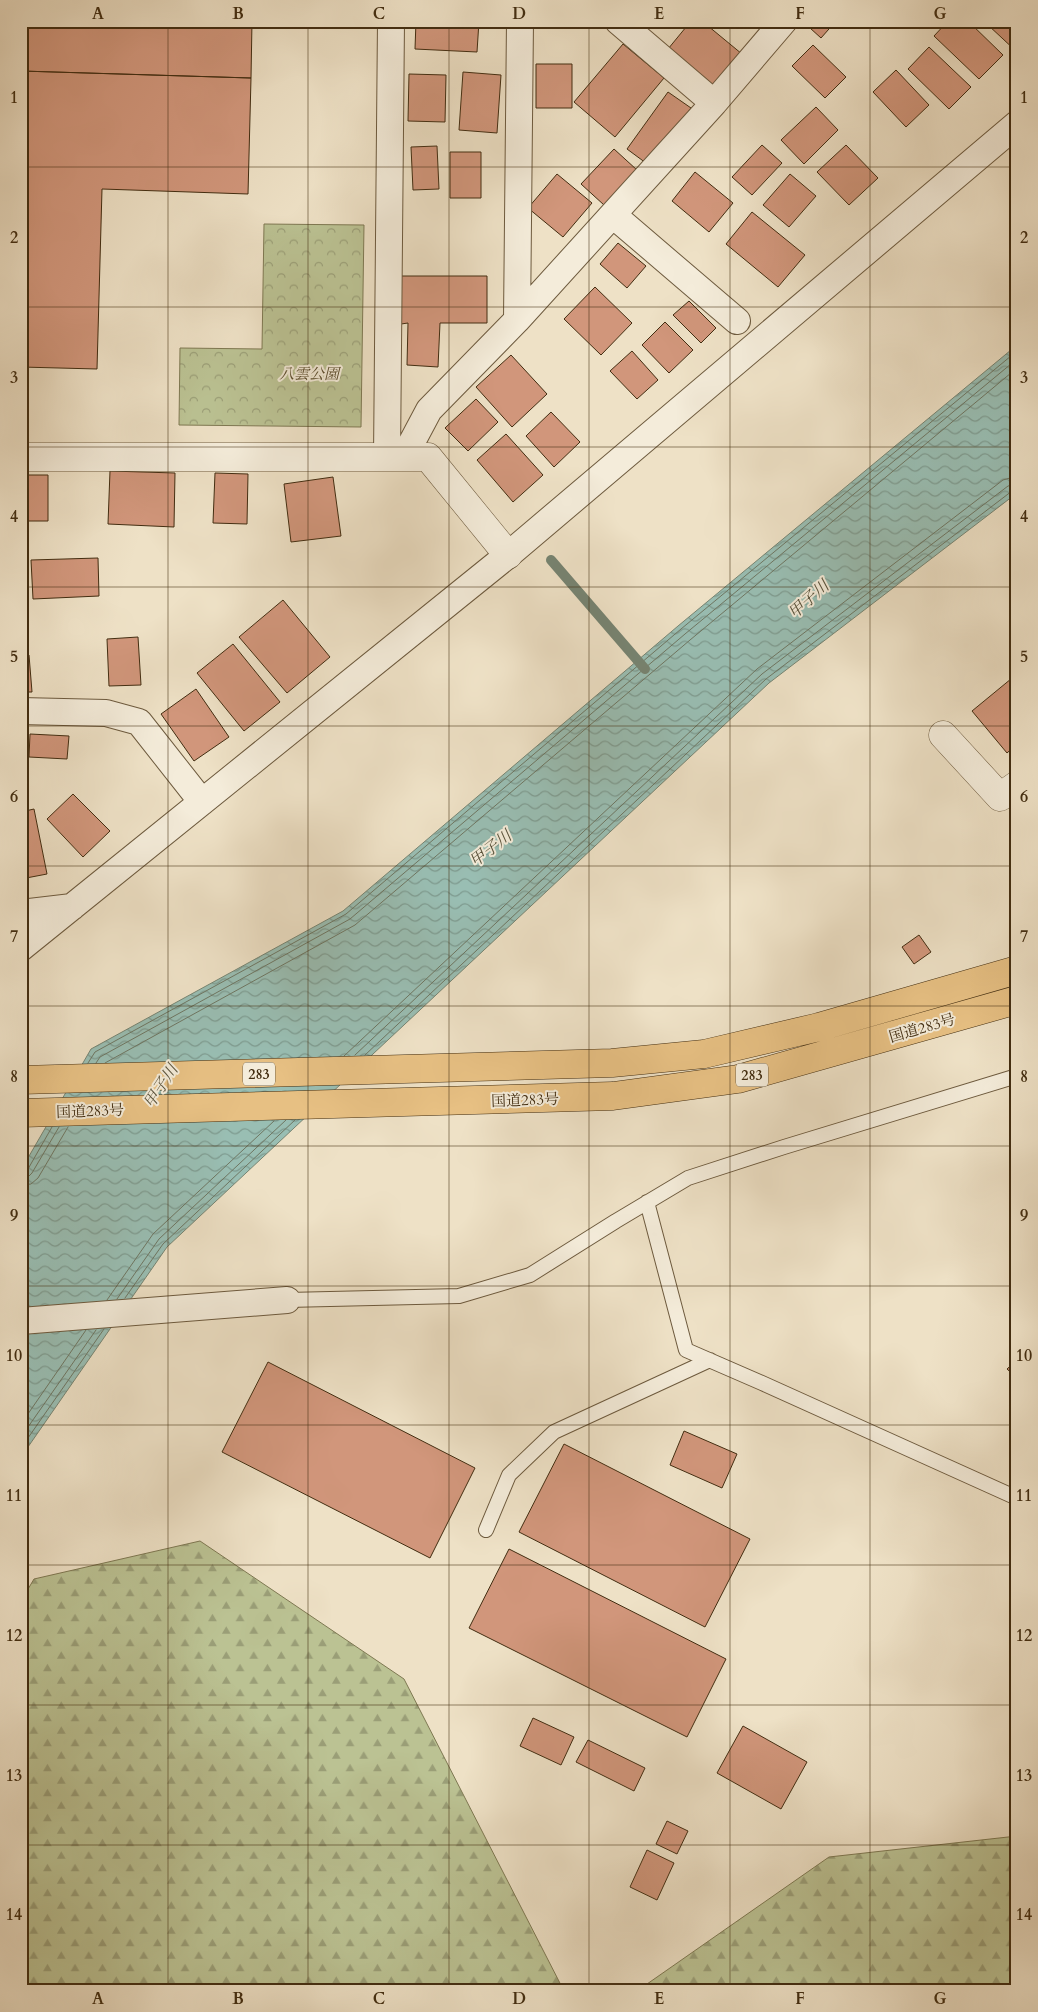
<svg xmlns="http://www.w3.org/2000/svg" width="1038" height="2012" font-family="Cardo,'Noto Serif JP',serif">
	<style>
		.forest { fill: url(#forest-firs); stroke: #7e7852 }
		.park { fill: url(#park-crowns); stroke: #7e7852 }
		.water { fill: url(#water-waves); stroke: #768472 }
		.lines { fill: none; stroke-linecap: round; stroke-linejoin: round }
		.shore { stroke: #6e7662; stroke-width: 1 }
		.stream { stroke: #768472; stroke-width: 10 }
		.building { fill: #d1967b; stroke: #422d11 }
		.service-casing { stroke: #6d5a3e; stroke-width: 16 }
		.minor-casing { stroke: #6d5a3e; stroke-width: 28 }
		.tertiary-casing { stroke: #6d5a3e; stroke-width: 29 }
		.trunk-casing { stroke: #422d11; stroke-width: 29 }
		.service { stroke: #f4ecda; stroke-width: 14 }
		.minor { stroke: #f4ecda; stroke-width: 26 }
		.tertiary { stroke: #f4ecda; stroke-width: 28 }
		.trunk { stroke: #e7c083; stroke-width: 28 }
		.grid { fill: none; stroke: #422d11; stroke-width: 1; stroke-opacity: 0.55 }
		.labels { text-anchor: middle; stroke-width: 4; stroke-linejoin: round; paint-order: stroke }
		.shield { fill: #f4ecda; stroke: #77664d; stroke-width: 1 }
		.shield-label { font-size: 14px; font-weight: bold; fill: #422d11 }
		.park-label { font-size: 15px; font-style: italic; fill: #5a4b2b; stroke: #f4ecda }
		.street-label { font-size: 15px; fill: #422d11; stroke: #f4ecda }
		.water-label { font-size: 16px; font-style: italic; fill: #58513a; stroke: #f4ecda }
		.neatline { fill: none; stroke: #422d11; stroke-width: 2 }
		.grid-label { font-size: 16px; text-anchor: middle; font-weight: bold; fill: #422d11 }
	</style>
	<defs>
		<pattern id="forest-firs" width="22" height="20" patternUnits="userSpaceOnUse" patternTransform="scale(1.25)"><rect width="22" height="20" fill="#bbc293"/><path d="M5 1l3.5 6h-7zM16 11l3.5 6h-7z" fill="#9a9e77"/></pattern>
		<pattern id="park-crowns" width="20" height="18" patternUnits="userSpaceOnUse" patternTransform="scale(1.25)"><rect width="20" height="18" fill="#bbc293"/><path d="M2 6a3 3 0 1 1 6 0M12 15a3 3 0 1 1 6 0" fill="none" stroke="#9a9e77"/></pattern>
		<pattern id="water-waves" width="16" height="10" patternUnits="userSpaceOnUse" patternTransform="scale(1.25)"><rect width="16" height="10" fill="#99beb3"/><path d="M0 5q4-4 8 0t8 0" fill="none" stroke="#7e9b90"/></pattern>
	</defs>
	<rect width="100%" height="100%" fill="#eee1c6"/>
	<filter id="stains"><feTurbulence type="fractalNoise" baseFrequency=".004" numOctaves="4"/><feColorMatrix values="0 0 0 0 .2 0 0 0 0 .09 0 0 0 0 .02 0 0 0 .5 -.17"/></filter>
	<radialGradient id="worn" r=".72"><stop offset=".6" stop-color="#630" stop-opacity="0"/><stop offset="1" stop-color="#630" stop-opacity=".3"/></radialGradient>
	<path class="forest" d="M200,1541L404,1679L564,1991H21V1601L34,1579Z
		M1017,1836V1991H637L829,1857Z"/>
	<path class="park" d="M264,224L364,225L361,427L179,425L180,348L262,349Z"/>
	<path class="water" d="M1017,345V493L769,683L167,1247L21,1457V1170L91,1049L343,911L678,626Z"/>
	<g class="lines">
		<path class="shore" d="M355,1055L762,674L1008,486L1017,484
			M365,1055L766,679L1012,491L1017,490
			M344,1056L757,669L1003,480L1017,476
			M88,1063L95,1052L346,914L681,629L1017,351
			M96,1063L100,1057L350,919L685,634L1017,359
			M105,1063L355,925L690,640L1017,368
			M21,1172L28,1169L52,1127
			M21,1178L28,1177L32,1173L59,1127
			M21,1185L31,1184L38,1178L68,1127
			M125,1298L163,1244L295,1120
			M117,1299L159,1239L286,1120
			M107,1300L153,1234L274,1121
			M21,1424L86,1330
			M21,1437L96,1330
			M21,1448L104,1329"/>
		<path class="stream" d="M551,560L645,669"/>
	</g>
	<path class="building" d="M21,21H252L251,78L21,71Z
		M416,21H479L477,52L415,49Z
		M691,21H702L742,54L713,88L668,49Z
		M816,21H836L821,38L810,28Z
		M911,21H927L920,29Z
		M948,21H968L1003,55L979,79L934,36Z
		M992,21H1017V52L988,25Z
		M623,44L664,78L615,137L574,102Z
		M813,45L846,77L825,98L792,66Z
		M929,47L971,87L949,109L908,69Z
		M536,64H572V108H536Z
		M896,70L929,105L906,127L873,92Z
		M21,71L251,78L248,194L102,189L97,369L21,367Z
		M463,72L501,75L497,133L459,130Z
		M409,74L446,75L445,122L408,121Z
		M668,92L691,108L650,166L627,149Z
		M816,107L838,130L804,164L781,140Z
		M762,145L782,163L752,195L732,177Z
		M846,145L878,178L849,205L817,172Z
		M437,146L439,189L413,190L411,147Z
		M614,149L637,170L604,205L581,184Z
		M450,152H481V198H450Z
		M695,172L733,203L709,232L672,201Z
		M557,174L592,203L563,237L528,208Z
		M790,174L816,196L789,227L763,205Z
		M752,212L805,255L778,287L726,244Z
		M618,243L646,266L627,288L600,264Z
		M401,276H487V323H440L438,367L407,365L408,323L401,324Z
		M595,287L632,323L601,355L564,319Z
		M689,301L716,328L701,343L673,315Z
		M665,322L693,350L669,373L642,345Z
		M632,351L658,380L637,399L610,371Z
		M511,355L547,394L512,427L476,387Z
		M476,399L498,422L468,451L445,428Z
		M551,412L580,442L554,467L526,436Z
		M506,434L543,475L513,502L477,460Z
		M110,471L175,473L174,527L108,524Z
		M215,473L248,474L247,524L213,523Z
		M21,475H48V521H21Z
		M333,477L341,536L291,542L284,484Z
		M98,558L99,596L33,599L31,560Z
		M283,600L330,657L287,693L239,637Z
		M138,637L141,685L109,686L107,639Z
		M233,644L280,702L244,731L197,673Z
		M29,655L32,692H21V656Z
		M1017,674V744L1007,753L972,711Z
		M196,689L229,737L194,761L161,714Z
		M30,734L69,736L67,759L29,757Z
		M73,794L110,831L83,857L47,819Z
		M34,809L47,874L21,879V812Z
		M919,935L931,952L914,964L902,947Z
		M1017,1360V1378L1007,1369Z
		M268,1362L475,1468L430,1558L222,1452Z
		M684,1431L737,1454L722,1488L670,1465Z
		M564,1444L750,1539L705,1627L519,1532Z
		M509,1549L726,1659L687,1737L469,1628Z
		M533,1718L574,1737L561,1765L520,1746Z
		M743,1726L807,1762L781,1809L717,1773Z
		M588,1740L645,1768L634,1791L576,1762Z
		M667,1821L688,1831L677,1854L656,1844Z
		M647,1850L674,1863L657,1900L630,1887Z"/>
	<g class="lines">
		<g class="service-casing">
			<path id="service" d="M647,1202L686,1350L762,1383L1017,1498
				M287,1300L459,1296L530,1275L616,1221L688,1178L784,1147L1017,1076
				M486,1530L509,1475L554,1432L710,1360"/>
		</g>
		<g class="minor-casing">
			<path id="minor" d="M618,21L714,103
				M613,215L737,321
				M517,320L714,103L784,21
				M387,457L391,21
				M404,457L429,410L517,320L520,21
				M21,711L106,713L139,722L202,802
				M21,913L72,907
				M21,948L508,555L1017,124
				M21,1321L287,1300"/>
		</g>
		<g class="tertiary-casing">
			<path id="tertiary" d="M21,457H428L508,555
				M943,735L1000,797L1017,785"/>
		</g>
		<g class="trunk-casing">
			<path id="trunk" d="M21,1080L612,1063L704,1054L819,1027L1017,970
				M21,1113L613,1096L738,1079L1017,1000"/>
		</g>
		<use href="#service" class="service"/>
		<use href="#minor" class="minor"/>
		<use href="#tertiary" class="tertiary"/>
		<use href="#trunk" class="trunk"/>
	</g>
	<path class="grid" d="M168,21V1991M308,21V1991M449,21V1991M589,21V1991M730,21V1991M870,21V1991M21,167H1017M21,307H1017M21,447H1017M21,587H1017M21,726H1017M21,866H1017M21,1006H1017M21,1146H1017M21,1286H1017M21,1425H1017M21,1565H1017M21,1705H1017M21,1845H1017"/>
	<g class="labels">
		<g class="shield">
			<rect x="243" y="1062.5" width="32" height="23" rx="4"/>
			<rect x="736" y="1063.5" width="32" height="23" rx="4"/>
		</g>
		<g class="shield-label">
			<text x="259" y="1079">283</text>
			<text x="752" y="1080">283</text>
		</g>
		<g class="park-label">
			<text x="309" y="379">八雲公園</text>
		</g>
		<g class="street-label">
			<text transform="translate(922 1028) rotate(-16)" y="5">国道283号</text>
			<text transform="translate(525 1100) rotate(-2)" y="5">国道283号</text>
			<text transform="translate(90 1111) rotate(-2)" y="5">国道283号</text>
		</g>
		<g class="water-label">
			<text transform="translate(808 599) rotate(-42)" y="6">甲子川</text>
			<text transform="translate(490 848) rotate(-38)" y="6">甲子川</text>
			<text transform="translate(160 1086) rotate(-57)" y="6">甲子川</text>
		</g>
	</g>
	<rect width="1038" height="2012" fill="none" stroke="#eee1c6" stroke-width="55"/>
	<rect x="28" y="28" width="982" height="1956" class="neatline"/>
	<g class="grid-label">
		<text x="98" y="19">A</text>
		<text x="238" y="19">B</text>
		<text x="379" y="19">C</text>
		<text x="519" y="19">D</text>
		<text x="659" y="19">E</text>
		<text x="800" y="19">F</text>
		<text x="940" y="19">G</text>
		<text x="14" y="103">1</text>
		<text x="1024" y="103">1</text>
		<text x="14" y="243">2</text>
		<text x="1024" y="243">2</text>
		<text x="14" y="383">3</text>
		<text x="1024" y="383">3</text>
		<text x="14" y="522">4</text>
		<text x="1024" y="522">4</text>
		<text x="14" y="662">5</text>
		<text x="1024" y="662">5</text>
		<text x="14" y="802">6</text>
		<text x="1024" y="802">6</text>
		<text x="14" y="942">7</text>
		<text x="1024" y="942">7</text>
		<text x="14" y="1082">8</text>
		<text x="1024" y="1082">8</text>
		<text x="14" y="1221">9</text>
		<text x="1024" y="1221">9</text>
		<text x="14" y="1361">10</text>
		<text x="1024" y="1361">10</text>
		<text x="14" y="1501">11</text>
		<text x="1024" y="1501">11</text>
		<text x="14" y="1641">12</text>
		<text x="1024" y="1641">12</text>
		<text x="14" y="1781">13</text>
		<text x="1024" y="1781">13</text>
		<text x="14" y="1920">14</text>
		<text x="1024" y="1920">14</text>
		<text x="98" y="2004">A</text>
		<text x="238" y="2004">B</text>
		<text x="379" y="2004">C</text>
		<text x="519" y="2004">D</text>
		<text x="659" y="2004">E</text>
		<text x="800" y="2004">F</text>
		<text x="940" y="2004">G</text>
	</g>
	<rect width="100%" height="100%" filter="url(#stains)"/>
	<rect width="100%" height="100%" fill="url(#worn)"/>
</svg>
